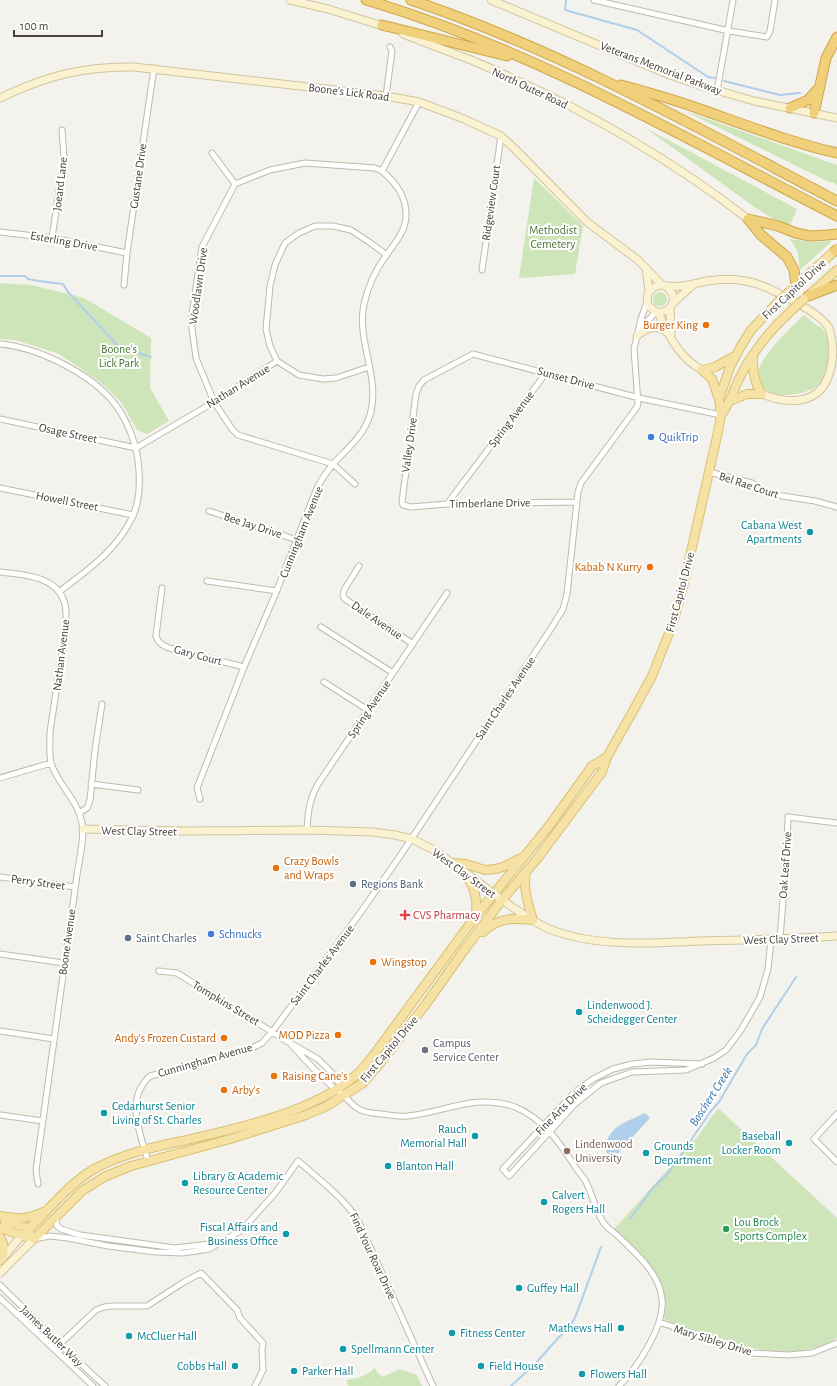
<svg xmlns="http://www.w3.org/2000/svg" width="837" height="1386" font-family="'Alegreya Sans',sans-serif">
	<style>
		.green { fill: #cee4b9 }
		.water { fill: #afcfea }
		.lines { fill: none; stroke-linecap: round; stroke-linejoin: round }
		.stream { stroke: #afcfea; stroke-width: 2 }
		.street-casing { stroke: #bfbaaf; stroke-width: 7 }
		.secondary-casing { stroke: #cfc6a0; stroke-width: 9 }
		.primary-casing { stroke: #d9c075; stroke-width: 10 }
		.highway-casing { stroke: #cfa64b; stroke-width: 11 }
		.street { stroke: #fff; stroke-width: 5 }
		.secondary { stroke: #faf2d1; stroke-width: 7 }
		.primary { stroke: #f5e2a4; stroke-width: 8 }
		.highway { stroke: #f0d07b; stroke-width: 9 }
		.primary-bridge-casing { stroke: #d9c075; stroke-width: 10; stroke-linecap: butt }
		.primary-bridge { stroke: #f5e2a4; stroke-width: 8 }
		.food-dot { fill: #e8710a; stroke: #fff; stroke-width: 1.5 }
		.shop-dot { fill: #3f7fe0; stroke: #fff; stroke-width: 1.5 }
		.culture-dot { fill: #0f9aa8; stroke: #fff; stroke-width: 1.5 }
		.service-dot { fill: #5c6f8a; stroke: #fff; stroke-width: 1.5 }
		.health-dot { fill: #e0444e; stroke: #fff; stroke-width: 1.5 }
		.worship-dot { fill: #6b7280; stroke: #fff; stroke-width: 1.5 }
		.education-dot { fill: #8d6e63; stroke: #fff; stroke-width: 1.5 }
		.leisure-dot { fill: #2e9e5b; stroke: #fff; stroke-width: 1.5 }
		.labels { text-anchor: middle; stroke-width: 4; stroke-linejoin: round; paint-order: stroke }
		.street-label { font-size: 12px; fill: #48433a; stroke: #fff }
		.park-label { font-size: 12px; fill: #487532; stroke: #fff }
		.food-label { font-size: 12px; fill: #c56008; stroke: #fff; text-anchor: end }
		.shop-label { font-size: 12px; fill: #366cbe; stroke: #fff; text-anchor: start }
		.culture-label { font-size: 12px; fill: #0d838f; stroke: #fff; text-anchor: start }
		.service-label { font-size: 12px; fill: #4e5e75; stroke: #fff; text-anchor: start }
		.health-label { font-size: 12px; fill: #be3a42; stroke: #fff; text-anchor: start }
		.worship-label { font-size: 12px; fill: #5b616d; stroke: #fff; text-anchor: start }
		.education-label { font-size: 12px; fill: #785e54; stroke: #fff; text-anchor: start }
		.leisure-label { font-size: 12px; fill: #27864d; stroke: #fff; text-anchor: start }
		.water-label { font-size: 13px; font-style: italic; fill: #3d76ab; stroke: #fff }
	</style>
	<rect width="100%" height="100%" fill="#f4f2ec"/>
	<path class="green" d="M685,111L837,165V185L833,182L831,183Z
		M644,127L797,209L789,227L778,222L753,206Z
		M534,178L583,226L575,274L519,278Z
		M789,239L813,242L832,241L800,270C798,257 800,250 789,239Z
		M0,283L31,285L84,298L151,338L150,388L169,421L147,434L137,430L121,402L105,386L79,367L57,353L15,340L0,339Z
		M653 299a7 7 0 1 1 14 0a7 7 0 1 1-14 0Z
		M804,315L819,327L820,326C830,338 832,345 829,360C828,364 828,370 826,375C815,401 754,403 758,372C760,357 793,325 804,315Z
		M718,1108L837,1218V1338C786,1370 716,1338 665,1320L664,1317C667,1280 654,1269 630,1244C624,1239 619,1234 614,1229L698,1136Z
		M373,1368H375L376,1371L382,1377L400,1369L417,1375L422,1386H348L347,1380C356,1379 365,1376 373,1370Z"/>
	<path class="water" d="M645,1113L650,1118L626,1144L619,1152L614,1157H610C605,1152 604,1146 607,1140C614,1124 631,1120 645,1113Z"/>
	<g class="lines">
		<path class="stream" d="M566,0L565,10L637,30L708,77L715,78
			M724,81L780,95L800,93
			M0,276H25L28,279L39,281L63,284L68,292L119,347L151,357
			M630,1219L652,1189L669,1172L711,1111L719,1102L747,1054L756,1045L762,1029L796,977
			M511,1386L536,1363L559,1337L568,1329L575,1318L601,1247"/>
		<g class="street-casing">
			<path id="street" d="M594,0L729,31L767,37L770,31L775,0
				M717,91L733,0
				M386,96L392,51L390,47
				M212,153L235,184
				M0,232L52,238L127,253
				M52,238L64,158L62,130
				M482,270L501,136
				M124,285L127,253L154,68
				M640,329L656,312
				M0,344C36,347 85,371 110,398C127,417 138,446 139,471C140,486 139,502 133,516C117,550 89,569 60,591
				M369,367L336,378L323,379L299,375L277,361L270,346L266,329L270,286L275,265L285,243L299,233L315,226H333L351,230L369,242L387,255
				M0,419L136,448
				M136,448L214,402L277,361
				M709,472L752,483L770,494L815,501L837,507
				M355,484L333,464L238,435L232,429L214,402L196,358L191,321L202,247L235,184L270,170L305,163L375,168L382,171
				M0,488L133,515
				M577,502L447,504L411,507L403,505L402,502L416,394L419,386L424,380L473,354L639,398L721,415
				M447,504L546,373
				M209,511L297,540
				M359,566L344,590L343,596L345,599L413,644
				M0,572C22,575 55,575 64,601C67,608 66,617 66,625L50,732C50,742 49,754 51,763C58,785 78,800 82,823C85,838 79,859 77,875L36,1170L38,1184
				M207,581L277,591
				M162,588L156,636C158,643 162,645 169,648L244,667
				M321,627L393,673
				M324,682L368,710
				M0,778L51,763
				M91,784L138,790
				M200,799L197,788L244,667L275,595L317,488C322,479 327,471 334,463C348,448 364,435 370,415C381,378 356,341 364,304C368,286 376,269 387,254C395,243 405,232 406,217C407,197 396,183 382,171L419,102
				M79,813L87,808L90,800L95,750L102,704
				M307,830C308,812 309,800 318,784L447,593
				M0,877L75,887
				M780,939L787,849L788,817L837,823
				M0,954L64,963
				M159,971L177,973L290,1043L318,1059L332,1073L342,1087
				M0,1031L54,1039
				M290,1043C304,1059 319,1075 335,1089C338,1091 342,1093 344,1096C349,1100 352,1105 357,1108C364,1113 373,1113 381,1114C390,1115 399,1117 408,1116C445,1112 476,1093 515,1107C544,1119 559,1142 576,1168C579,1172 582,1176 585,1180C592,1193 595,1209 603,1222C606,1227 613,1232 618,1236C636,1254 659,1272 662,1299C665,1326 637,1368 619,1386
				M702,1064L651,1062L632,1064L613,1069L593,1079L575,1092L503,1169L509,1176L575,1104L601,1083L632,1072L686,1070L714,1058L726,1050L741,1030L760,997L768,969L771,940
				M837,1114L814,1139L837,1162
				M0,1115L43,1121
				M148,1161C142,1139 128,1107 142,1086C144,1082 147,1079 150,1076L248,1050L262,1043L272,1032L358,916L398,859L552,627L563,609L567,594L578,492L581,483L637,407L638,403L634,349L641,319L647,302
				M56,1216L57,1226L61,1229L80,1235L175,1248L218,1243
				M34,1239L50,1236L68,1238L108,1246L156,1252L183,1253L209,1249L242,1230L276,1192L298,1161C319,1179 340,1195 357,1218L433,1386
				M0,1285L64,1348L105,1386
				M0,1298L93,1386
				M659,1322L751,1353L788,1355L812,1353L837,1343
				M60,1344L96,1310L104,1307L112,1306H147L184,1282L201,1273L237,1310L240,1318L263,1343L262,1350L263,1370L255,1386"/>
		</g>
		<g class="secondary-casing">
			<path id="secondary" d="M290,0L328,9L386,27
				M491,0L670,75L702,86L754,101L837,118
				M403,34C426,43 448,51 471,60C569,101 664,154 748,219
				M0,98C46,76 83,66 134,67L386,96L419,102L464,119L501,136L515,149L587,222L638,260L662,285C677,289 693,284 707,281C729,277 752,280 772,290C788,298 820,313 829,328C837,354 833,395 800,400C787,402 774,399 762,394
				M646,268L649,292
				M662,285C651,286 645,294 648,305L656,312C671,314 680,298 667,287
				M673,303L694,284
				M670,308L671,334
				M658,312C667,334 680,359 702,370
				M637,336C647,327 657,324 668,333
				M83,829L185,831L307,830L373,832L395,835L412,839L436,851L456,866
				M465,872C483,886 502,900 521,913C530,918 538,924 547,928C594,948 651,943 700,941C746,940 792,939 837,936
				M1,1260L22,1235
				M0,1273L34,1239"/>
		</g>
		<g class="primary-casing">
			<path id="primary" d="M792,289L837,249
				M809,295L837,270
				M753,355C753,370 753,381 762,394
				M702,370L715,367L735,356
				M702,370L712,379L719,399
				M730,401L747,394H762
				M721,415C724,411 727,406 729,402C733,395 735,386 739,379C752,352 770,330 792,310
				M453,863L466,864L485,870L496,869L505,866L521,858
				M453,863C458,869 466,875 470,882C476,892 478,907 475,916
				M483,932C499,917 513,918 533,920C528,904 523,889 526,872
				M0,1216C18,1219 26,1220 43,1212
				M5,1222L15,1224L29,1229L30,1233
				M0,1228L27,1237
				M22,1235C46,1214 67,1184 96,1168C123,1154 153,1147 182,1141C238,1128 311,1113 355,1076C361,1071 367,1063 373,1056L475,917L549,826L592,766L607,757
				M0,1237C5,1245 5,1252 1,1260
				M34,1239L82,1191L104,1177L131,1166L230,1139L306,1115L325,1107L363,1083L381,1062L426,1004L465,949L502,900L537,859L602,772L607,757L633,711L652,676L673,623L683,587L718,432L721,415L719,399L730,367L741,346L751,330L778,302"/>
		</g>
		<g class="highway-casing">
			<path id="highway" d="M366,0C532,49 683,137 837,216
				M411,0C560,50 698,128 837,201
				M382,25L507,56
				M621,85C647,92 672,99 697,108C743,124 789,142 837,153
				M790,108L808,100L818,89
				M814,113L826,58L837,37
				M748,219L778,226L796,233L810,236L827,235L837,234
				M748,219L761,235L787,257L794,270L796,286
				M835,251L837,250
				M808,296L837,285"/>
		</g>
		<use href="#street" class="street"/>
		<use href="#secondary" class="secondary"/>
		<use href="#primary" class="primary"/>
		<use href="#highway" class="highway"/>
		<g class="primary-bridge-casing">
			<path id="primary-bridge" d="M778,302L790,291
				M792,310L804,299"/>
		</g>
		<use href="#primary-bridge" class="primary-bridge"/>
	</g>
	<g class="food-dot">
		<circle cx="706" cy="325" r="4"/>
		<circle cx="650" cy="567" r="4"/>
		<circle cx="276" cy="868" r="4"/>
		<circle cx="373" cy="962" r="4"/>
		<circle cx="338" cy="1035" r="4"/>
		<circle cx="224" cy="1038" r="4"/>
		<circle cx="274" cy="1076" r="4"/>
		<circle cx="224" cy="1090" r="4"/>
	</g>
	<g class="shop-dot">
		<circle cx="651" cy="437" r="4"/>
		<circle cx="211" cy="934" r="4"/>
	</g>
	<g class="culture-dot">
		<circle cx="810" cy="532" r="4"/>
		<circle cx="579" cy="1012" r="4"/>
		<circle cx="104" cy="1113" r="4"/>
		<circle cx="475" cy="1136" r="4"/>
		<circle cx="789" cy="1143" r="4"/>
		<circle cx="646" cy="1153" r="4"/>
		<circle cx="388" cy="1166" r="4"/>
		<circle cx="185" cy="1183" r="4"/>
		<circle cx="544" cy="1202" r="4"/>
		<circle cx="286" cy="1234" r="4"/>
		<circle cx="519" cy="1288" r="4"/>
		<circle cx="621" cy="1328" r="4"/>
		<circle cx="452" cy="1333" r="4"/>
		<circle cx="129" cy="1336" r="4"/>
		<circle cx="343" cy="1349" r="4"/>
		<circle cx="235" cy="1366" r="4"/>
		<circle cx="481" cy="1366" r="4"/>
		<circle cx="294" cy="1371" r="4"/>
		<circle cx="582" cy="1374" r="4"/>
	</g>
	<g class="service-dot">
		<circle cx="353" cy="884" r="4"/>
		<circle cx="128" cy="938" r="4"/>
	</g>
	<path class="health-dot" d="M403 909h4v4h4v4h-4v4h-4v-4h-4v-4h4z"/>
	<circle class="worship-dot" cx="425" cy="1050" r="4"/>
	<circle class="education-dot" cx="567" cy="1151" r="4"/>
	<circle class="leisure-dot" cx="726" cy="1229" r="4"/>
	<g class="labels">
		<g class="street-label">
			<text transform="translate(661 68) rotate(21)" y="4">Veterans Memorial Parkway</text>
			<text transform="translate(530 88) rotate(25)" y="4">North Outer Road</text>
			<text transform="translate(349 92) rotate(7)" y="4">Boone's Lick Road</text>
			<text transform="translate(138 176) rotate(-82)" y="4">Gustane Drive</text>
			<text transform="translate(60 184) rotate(-83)" y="4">Joeard Lane</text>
			<text transform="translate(491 203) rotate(-82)" y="4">Ridgeview Court</text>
			<text transform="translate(64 241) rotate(10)" y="4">Esterling Drive</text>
			<text transform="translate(198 286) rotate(-82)" y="4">Woodlawn Drive</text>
			<text transform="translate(794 289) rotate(-43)" y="4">First Capitol Drive</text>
			<text transform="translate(566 378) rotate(15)" y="4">Sunset Drive</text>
			<text transform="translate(238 386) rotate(-32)" y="4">Nathan Avenue</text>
			<text transform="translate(511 419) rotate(-53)" y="4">Spring Avenue</text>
			<text transform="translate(68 433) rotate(12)" y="4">Osage Street</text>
			<text transform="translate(409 445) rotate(-82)" y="4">Valley Drive</text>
			<text transform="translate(749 485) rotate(18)" y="4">Bel Rae Court</text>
			<text transform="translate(67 501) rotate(11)" y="4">Howell Street</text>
			<text transform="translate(490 503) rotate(-1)" y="4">Timberlane Drive</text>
			<text transform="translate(253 525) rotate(18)" y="4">Bee Jay Drive</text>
			<text transform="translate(301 532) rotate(-68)" y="4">Cunningham Avenue</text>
			<text transform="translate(680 592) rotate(-75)" y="4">First Capitol Drive</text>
			<text transform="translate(377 620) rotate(34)" y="4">Dale Avenue</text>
			<text transform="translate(61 655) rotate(-83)" y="4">Nathan Avenue</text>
			<text transform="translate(198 655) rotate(15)" y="4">Gary Court</text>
			<text transform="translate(505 698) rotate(-56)" y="4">Saint Charles Avenue</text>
			<text transform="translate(369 709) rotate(-56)" y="4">Spring Avenue</text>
			<text transform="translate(139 831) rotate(1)" y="4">West Clay Street</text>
			<text transform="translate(785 865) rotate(-86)" y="4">Oak Leaf Drive</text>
			<text transform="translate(464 873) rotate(36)" y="4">West Clay Street</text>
			<text transform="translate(38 882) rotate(8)" y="4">Perry Street</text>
			<text transform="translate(781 939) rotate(-2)" y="4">West Clay Street</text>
			<text transform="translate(67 942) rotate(-82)" y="4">Boone Avenue</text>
			<text transform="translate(322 965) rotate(-53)" y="4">Saint Charles Avenue</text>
			<text transform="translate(226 1003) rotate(31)" y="4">Tompkins Street</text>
			<text transform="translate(389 1049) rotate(-50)" y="4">First Capitol Drive</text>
			<text transform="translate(205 1060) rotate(-16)" y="4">Cunningham Avenue</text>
			<text transform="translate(561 1109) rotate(-45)" y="4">Fine Arts Drive</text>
			<text transform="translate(373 1256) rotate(65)" y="4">Find Your Roar Drive</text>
			<text transform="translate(52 1336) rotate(44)" y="4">James Butler Way</text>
			<text transform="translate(713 1340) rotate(17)" y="4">Mary Sibley Drive</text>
		</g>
		<g class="park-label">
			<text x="553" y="234">Methodist<tspan x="553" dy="14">Cemetery</tspan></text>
			<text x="119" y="353">Boone's<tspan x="119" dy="14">Lick Park</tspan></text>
		</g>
		<g class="food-label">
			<text x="698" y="329">Burger King</text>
			<text x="642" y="571">Kabab N Kurry</text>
			<text x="284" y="865" text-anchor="start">Crazy Bowls<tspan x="284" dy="14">and Wraps</tspan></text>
			<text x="381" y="966" text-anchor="start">Wingstop</text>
			<text x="330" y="1039">MOD Pizza</text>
			<text x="216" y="1042">Andy's Frozen Custard</text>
			<text x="282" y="1080" text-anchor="start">Raising Cane's</text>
			<text x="232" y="1094" text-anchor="start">Arby's</text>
		</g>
		<g class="shop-label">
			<text x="659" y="441">QuikTrip</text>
			<text x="219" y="938">Schnucks</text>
		</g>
		<g class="culture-label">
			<text x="802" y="529" text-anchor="end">Cabana West<tspan x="802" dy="14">Apartments</tspan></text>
			<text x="587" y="1009">Lindenwood J.<tspan x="587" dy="14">Scheidegger Center</tspan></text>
			<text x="112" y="1110">Cedarhurst Senior<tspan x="112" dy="14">Living of St. Charles</tspan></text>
			<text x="467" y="1133" text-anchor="end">Rauch<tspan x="467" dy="14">Memorial Hall</tspan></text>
			<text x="781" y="1140" text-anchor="end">Baseball<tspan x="781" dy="14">Locker Room</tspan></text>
			<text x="654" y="1150">Grounds<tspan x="654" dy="14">Department</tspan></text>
			<text x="396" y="1170">Blanton Hall</text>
			<text x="193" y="1180">Library &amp; Academic<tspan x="193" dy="14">Resource Center</tspan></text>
			<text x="552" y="1199">Calvert<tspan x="552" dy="14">Rogers Hall</tspan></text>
			<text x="278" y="1231" text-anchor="end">Fiscal Affairs and<tspan x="278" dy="14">Business Office</tspan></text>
			<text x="527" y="1292">Guffey Hall</text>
			<text x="613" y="1332" text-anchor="end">Mathews Hall</text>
			<text x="460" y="1337">Fitness Center</text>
			<text x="137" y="1340">McCluer Hall</text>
			<text x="351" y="1353">Spellmann Center</text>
			<text x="227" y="1370" text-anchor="end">Cobbs Hall</text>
			<text x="489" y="1370">Field House</text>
			<text x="302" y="1375">Parker Hall</text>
			<text x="590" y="1378">Flowers Hall</text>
		</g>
		<g class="service-label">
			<text x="361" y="888">Regions Bank</text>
			<text x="136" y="942">Saint Charles</text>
		</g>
		<g class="health-label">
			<text x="413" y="919">CVS Pharmacy</text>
		</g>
		<g class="worship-label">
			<text x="433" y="1047">Campus<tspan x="433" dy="14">Service Center</tspan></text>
		</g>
		<g class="education-label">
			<text x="575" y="1148">Lindenwood<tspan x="575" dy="14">University</tspan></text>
		</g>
		<g class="leisure-label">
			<text x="734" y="1226">Lou Brock<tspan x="734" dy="14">Sports Complex</tspan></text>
		</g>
		<g class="water-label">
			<text transform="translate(710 1096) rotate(-57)" y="5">Boschert Creek</text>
		</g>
	</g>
	<path d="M14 30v6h88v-6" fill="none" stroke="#48433a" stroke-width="2"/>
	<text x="20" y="30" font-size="12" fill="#48433a" stroke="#ffffff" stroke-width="3" paint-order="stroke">100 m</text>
</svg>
